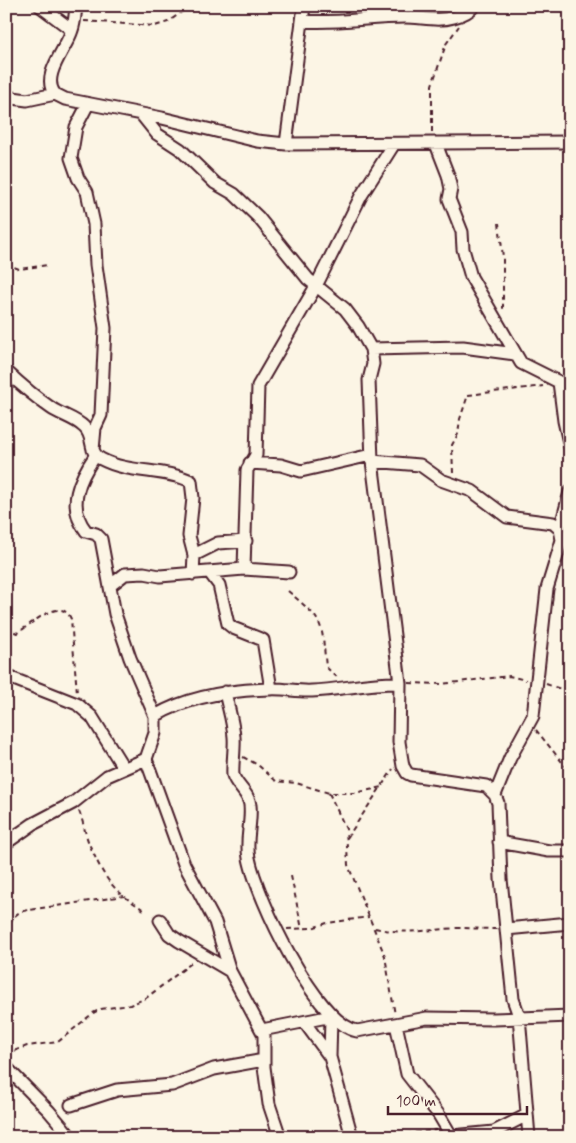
<svg xmlns="http://www.w3.org/2000/svg" width="576" height="1143" font-family="Mynerve,sans-serif">
	<style>
		.lines { fill: none; stroke-linecap: round; stroke-linejoin: round }
		.street-casing { stroke: #4a1f2b; stroke-width: 15 }
		.path { stroke: #4a1f2b; stroke-width: 2; stroke-dasharray: 5 4; stroke-linecap: butt }
		.street { stroke: #fcf5e5; stroke-width: 11 }
	</style>
	<rect width="100%" height="100%" fill="#fcf5e5"/>
	<filter id="ink" filterUnits="userSpaceOnUse"><feTurbulence type="fractalNoise" baseFrequency=".02" numOctaves="2"/><feDisplacementMap in="SourceGraphic" scale="10" xChannelSelector="R" yChannelSelector="G"/><feConvolveMatrix kernelMatrix="1 2 1 2 8 2 1 2 1" color-interpolation-filters="sRGB"/></filter>
	<g filter="url(#ink)">
		<g class="lines">
			<g class="street-casing">
				<path id="street" d="M40,6L72,30
					M76,6C75,14 75,22 72,30C67,48 40,76 55,94L65,99L162,118L257,141L286,144L570,142
					M302,21C337,24 370,17 405,17C422,17 437,22 454,17C462,15 469,12 474,6
					M6,97L27,100L55,94
					M88,104L76,127L71,158L78,178L87,192L94,224L96,265L105,328L101,415L95,428L93,450
					M141,114L157,134L180,149L215,183L234,194L258,217L308,279L345,309L358,326L371,349L373,364L369,380L372,461L400,683L399,742L403,766L407,773L411,775L486,786L495,795L498,803L501,879L513,999L519,1016L529,1137
					M286,144L304,6
					M436,144L448,175L451,189L449,199L462,232L463,249L471,277L521,363L559,382L564,421L570,447
					M371,349L463,347L515,354
					M6,371C20,384 35,397 51,408C61,415 75,418 84,427C95,436 88,453 101,459C129,474 162,468 191,481L193,498L189,536L194,555L193,574
					M95,456C80,478 66,506 86,531L96,534L101,539L115,614L130,658L155,716V733L146,759L184,864L215,922L230,971L264,1035V1067L269,1104L280,1137
					M372,461L420,465L441,480L472,491L507,517L553,523L560,529L562,540L547,589L533,716L510,758L495,795
					M250,463L281,465L301,471L371,455
					M560,529L570,492
					M194,555L218,543L246,541
					M244,569L247,470L256,455L258,386L316,286L361,196L394,144
					M210,573L219,585L228,624L233,628L263,640L271,689
					M111,585L125,574L144,573L160,576L244,569L289,572
					M6,676L77,704L92,717L123,767
					M225,692C228,707 233,722 234,737C235,747 232,767 233,775C236,786 249,793 250,805C252,823 245,840 249,858C257,898 316,1023 357,1031L427,1018L494,1019L570,1016
					M155,716C189,696 231,690 270,689C284,688 298,692 312,691C341,690 370,682 400,683
					M499,842L549,851H570
					M6,843L33,824L73,803L107,776L146,759
					M160,920L169,934L179,941L230,971
					M506,929L570,923
					M305,1023L330,1057L352,1137
					M396,1024L407,1074L439,1115L452,1137
					M262,1030L332,1016
					M330,1057L331,1017
					M6,1067L49,1111L71,1137
					M71,1105L117,1090L172,1085L214,1069L264,1060
					M452,1136L494,1132L527,1115"/>
			</g>
			<path class="path" d="M195,6L205,8L212,6
				M249,6L256,8
				M84,21L155,26L168,22L187,8L194,6
				M432,132V85L446,44L459,26
				M499,223L503,257V312
				M6,264L19,269L48,265
				M453,473L452,445L458,434L460,419L468,395L543,386
				M288,591C325,623 321,619 326,667L339,679
				M6,628L17,633C31,625 61,595 71,619L77,693
				M409,683L441,684L509,676L526,680
				M546,684L570,692
				M536,730L570,772
				M243,757L258,765L276,781L296,783L329,793H355L383,787
				M329,793L346,829L348,865L385,956L395,1015
				M79,811C84,823 85,836 91,848C106,882 113,890 144,910
				M347,838L393,769
				M291,876L302,929
				M375,928C402,935 429,930 457,928C470,928 483,929 497,929
				M287,929L312,928L327,923L369,917
				M6,941C9,928 8,918 22,911L124,896
				M6,1054L27,1046L58,1042L93,1013L101,1009L130,1005L146,998L194,961
				M361,1135H398L436,1130"/>
			<use href="#street" class="street"/>
		</g>
	</g>
	<rect width="576" height="1143" fill="none" stroke="#fcf5e5" stroke-width="25"/>
	<rect x="12" y="12" width="551" height="1118" fill="none" stroke="#4a1f2b" stroke-width="2" filter="url(#ink)"/>
	<path d="M388 1106v8h139v-8" fill="none" stroke="#4a1f2b" stroke-width="2.5"/>
	<text x="396" y="1106" font-size="15" fill="#4a1f2b" stroke="#fcf5e5" stroke-width="4" paint-order="stroke">100 m</text>
</svg>
